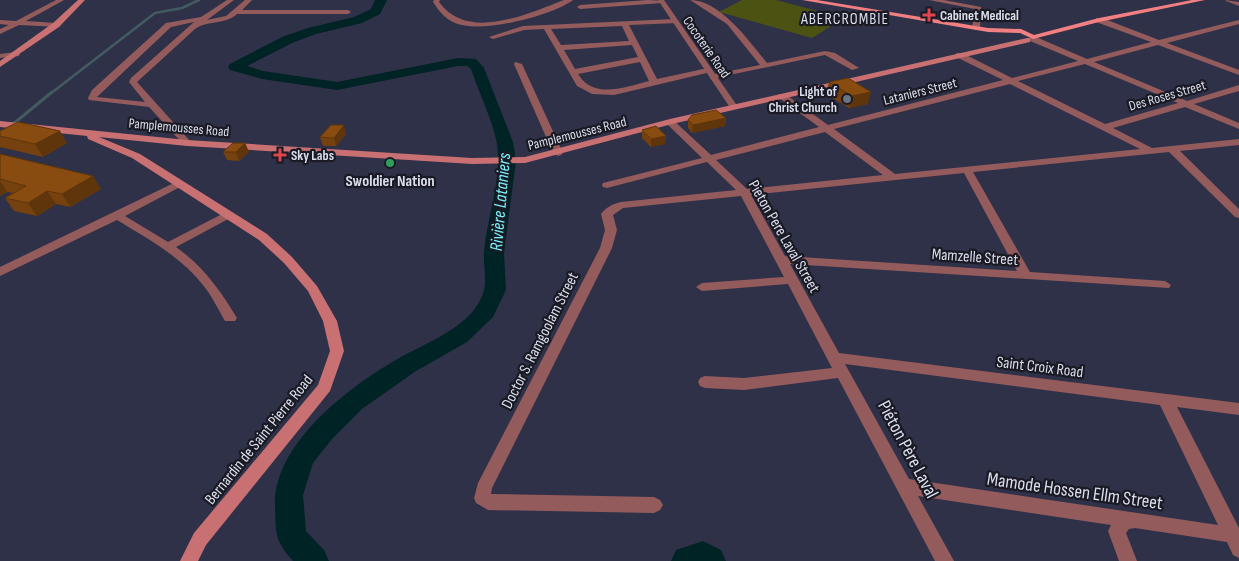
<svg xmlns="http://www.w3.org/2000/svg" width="1239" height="561" font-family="'Sofia Sans Condensed',sans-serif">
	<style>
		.green { fill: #4c5312 }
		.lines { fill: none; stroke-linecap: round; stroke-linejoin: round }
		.stream-far1 { stroke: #425b61; stroke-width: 2.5 }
		.stream { stroke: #425b61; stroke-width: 3 }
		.river { fill: #002326; fill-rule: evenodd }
		.minor { fill: #945b5c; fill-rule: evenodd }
		.tertiary { fill: #945b5c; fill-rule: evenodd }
		.secondary { fill: #c97072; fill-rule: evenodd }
		.primary { fill: #f27f82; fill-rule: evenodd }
		.wall { fill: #75410e }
		.shaded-wall { fill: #5f350b }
		.building { fill: #884c10; stroke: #5f350b }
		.health-dot { fill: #e0444e; stroke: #191a24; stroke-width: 2 }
		.worship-dot { fill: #6b7280; stroke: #191a24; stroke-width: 2 }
		.leisure-dot { fill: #2e9e5b; stroke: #191a24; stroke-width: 2 }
		.labels { text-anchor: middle; stroke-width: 4.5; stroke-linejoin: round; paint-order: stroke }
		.far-poi-label { font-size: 14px; font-weight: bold; fill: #dbdeec; stroke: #191a24; text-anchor: start }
		.far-street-label { font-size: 14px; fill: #dbdeec; stroke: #191a24 }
		.far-quarter-label { font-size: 16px; letter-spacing: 1px; fill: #dbdeec; stroke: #191a24 }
		.poi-label { font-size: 16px; font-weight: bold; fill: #dbdeec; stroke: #191a24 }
		.street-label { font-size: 16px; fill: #dbdeec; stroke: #191a24 }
		.water-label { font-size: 18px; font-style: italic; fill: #78f1fa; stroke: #191a24 }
		.near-street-label { font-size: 19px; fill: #dbdeec; stroke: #191a24 }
	</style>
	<rect width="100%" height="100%" fill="#2f3148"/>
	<path class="green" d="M742,0H776L844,18L812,38L719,12Z"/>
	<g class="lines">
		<path class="stream-far1" d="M50,94L155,13L182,8L199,0"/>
		<path class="stream" d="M12,125L52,92"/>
		<path class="river" d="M375,0H387L380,14L362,23L316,34L292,43L247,66L263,71L337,82L458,58L476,59L484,68L513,142L516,161L504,253L506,290L493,317L467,342L416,371L362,409L332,439L313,463L303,495L306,531L324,550L329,561H293C274,539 276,534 275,506C273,443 351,385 401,357C425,344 460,330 476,307C479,303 483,295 484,290C487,279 483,264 484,252C487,217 502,180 497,144C494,124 478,90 471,69L467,66H458L337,90L262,79L230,70L228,67L230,64L282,37L308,28L354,17L371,9Z
			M703,541L721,550L726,561H671L676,550Z"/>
		<path class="minor" d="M56,0H64L26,21L56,23L60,25L59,27L19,25L0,34V29L9,25L0,24V20L16,21Z
			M227,0H234L207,20L226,16L245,0H252L242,10H348L351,12L348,14H237C225,25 207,20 195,29L137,82L190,141V145H184L149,107L89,100L88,98L92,90L166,23L201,17ZM194,22L131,78L129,82L145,102L97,97L171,27Z
			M434,0H440L439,2C468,42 527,14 564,0H573C552,16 480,34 455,23C444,18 439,11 433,2Z
			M648,0L665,1L662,3L580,9L577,7L580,5Z
			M690,0C720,0 749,41 767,63L825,51L835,53L859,68L852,70L825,55L710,79V75L760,65L727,24Z
			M929,0H944L981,7L980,28L976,30L972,28L975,9Z
			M1225,0L1239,2V6L1226,1Z
			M1096,18H1102L1159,40L1239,20V24L1167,43L1239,70V75L1158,45L1094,62L1187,101L1239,85V91L1194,104L1239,123V129L1185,107L1113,128L1152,148L1239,139V145L1180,151L1239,209V218L1235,217L1169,152L973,172L1030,272L1165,281L1171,285L1169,288L790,264L839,353L1239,403V415L1177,407L1239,528V558L1233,555L1227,542L1135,528L1129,529L1126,533L1137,561H1119L1108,531L1111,525L918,496L954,561H935L838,378L744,390L705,388L700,386L698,382L700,378L705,376L744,378L832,368L788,284L702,291L696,287L702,283L784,277L741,196L623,208L613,215L617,230L612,248L492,488L491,494L654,497L660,500L663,505L660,510L654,513L488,510L476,503L474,498L478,483L600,248L605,230L601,214C606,207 613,204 621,202L736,190L707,162L607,188L603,187L602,185L603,183L702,158L667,124V120H673L711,155L819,127L779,98V94H785L828,125L1003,80L956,57V53H962L1012,78L1078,61L1030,41V37H1036L1087,59L1151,42L1096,22ZM1085,64L1178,103L1105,124L1018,81ZM1010,84L1140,149L895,174L834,129ZM825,132L883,175L747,189L716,160ZM964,173L1017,271L785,256L751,195ZM845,364L1160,405L1218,525L909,479Z
			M674,19L678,21L677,23L629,25L657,79L708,68L712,70L711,72L614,95L592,94L577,86L544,29L524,30L493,39L489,37L523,26ZM622,26L629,41L561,45L551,29ZM632,45L638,57L575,69L564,50ZM640,62L649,81C625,87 594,100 578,74Z
			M16,52L20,54L19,56L0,58V54Z
			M515,62L522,64L563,153L561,155L558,156L553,153L514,64Z
			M178,181L183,184L182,186L125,216L168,242L224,213H232L234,215L232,217L176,247C203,266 220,290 237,318L235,321H225C218,309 212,296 203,285C180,256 148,239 117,220L0,276V267Z"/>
		<path class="tertiary" d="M658,0H664L738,107L737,109H731Z"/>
		<path class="secondary" d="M78,0H85L59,27L0,67V61L53,23Z
			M1027,38H1030V42L672,124L525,163L472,164L187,146L99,137L140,154L267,234L292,257L317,286L337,321L344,351L330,391L206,545L198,561H180L194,533L318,385L330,351L323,321L308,291L284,263L259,240L132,158L88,139L87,136L0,127V121L187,140L472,158L525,157L670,119Z"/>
		<path class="primary" d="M802,0H817L988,28L1021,29L1034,35L1099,18L1192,0H1205L1099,22L1033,39L1020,33L988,32Z"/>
	</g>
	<path class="wall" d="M829,82L868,104L849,108L826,94Z
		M726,118L725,126L692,133L688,128V120Z
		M642,130L666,136L665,144L651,147L642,138Z
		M0,131L67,143L43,157L0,147Z
		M346,134L336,146H323L320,137Z
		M245,143L249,152L239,161L227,160L223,152Z
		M0,154L93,176L101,189L70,207L56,204L37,216L14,211L5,198L13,193L7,192L0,196Z"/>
	<path class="shaded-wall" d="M871,92L868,104L849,108L852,96Z
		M726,118L725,126L692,133L693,125Z
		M344,125L346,134L336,146L334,138Z
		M60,131L67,143L43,157L35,144Z
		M666,136L665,144L651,147V139Z
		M245,143L249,152L239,161L236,152Z
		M93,176L101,189L70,207L62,194Z
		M0,181L7,192L0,196Z
		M47,191L56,204L37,216L28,203Z"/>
	<path class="building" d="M848,78L871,92L852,96L829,82Z
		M716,110L726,118L693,125L688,120L692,115Z
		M18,122L60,131L35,144L0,136V131Z
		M331,125H344L334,138L320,137Z
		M656,126L666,136L651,139L642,130Z
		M233,143H245L236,152H223Z
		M0,154L93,176L62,194L47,191L28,203L5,198L26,186L0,179Z"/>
	<g class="health-dot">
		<path d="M926.5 7.5h5v5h5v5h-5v5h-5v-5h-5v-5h5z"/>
		<path d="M277.5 147.5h5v5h5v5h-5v5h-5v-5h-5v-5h5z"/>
	</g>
	<circle class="worship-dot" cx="847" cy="99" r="5"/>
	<circle class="leisure-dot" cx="390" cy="163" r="5"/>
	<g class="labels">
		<g class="far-poi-label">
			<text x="940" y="20">Cabinet Medical</text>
			<text x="837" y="96" text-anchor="end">Light of<tspan x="837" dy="16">Christ Church</tspan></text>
			<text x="291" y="160">Sky Labs</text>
		</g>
		<g class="far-street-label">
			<text transform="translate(707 47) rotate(55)" y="5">Cocoterie Road</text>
			<text transform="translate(920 91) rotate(-14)" y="5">Lataniers Street</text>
			<text transform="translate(1167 95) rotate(-16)" y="5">Des Roses Street</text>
			<text transform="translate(179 127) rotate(5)" y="5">Pamplemousses Road</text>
			<text transform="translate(577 133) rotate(-14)" y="5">Pamplemousses Road</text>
		</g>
		<g class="far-quarter-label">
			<text x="845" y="24">ABERCROMBIE</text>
		</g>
		<g class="poi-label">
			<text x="390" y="186">Swoldier Nation</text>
		</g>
		<g class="street-label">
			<text transform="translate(785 236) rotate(60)" y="6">Pieton Pere Laval Street</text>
			<text transform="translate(975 256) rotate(4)" y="6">Mamzelle Street</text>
			<text transform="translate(539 340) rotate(-63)" y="6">Doctor S. Ramgoolam Street</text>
			<text transform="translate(1040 366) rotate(7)" y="6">Saint Croix Road</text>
			<text transform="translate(258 439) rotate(-51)" y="6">Bernardin de Saint Pierre Road</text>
		</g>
		<g class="water-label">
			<text transform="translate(500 202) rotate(-85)" y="6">Rivière Lataniers</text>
		</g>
		<g class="near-street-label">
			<text transform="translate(909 449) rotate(62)" y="7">Piéton Père Laval</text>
			<text transform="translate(1075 490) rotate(8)" y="7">Mamode Hossen Ellm Street</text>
		</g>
	</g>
</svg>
